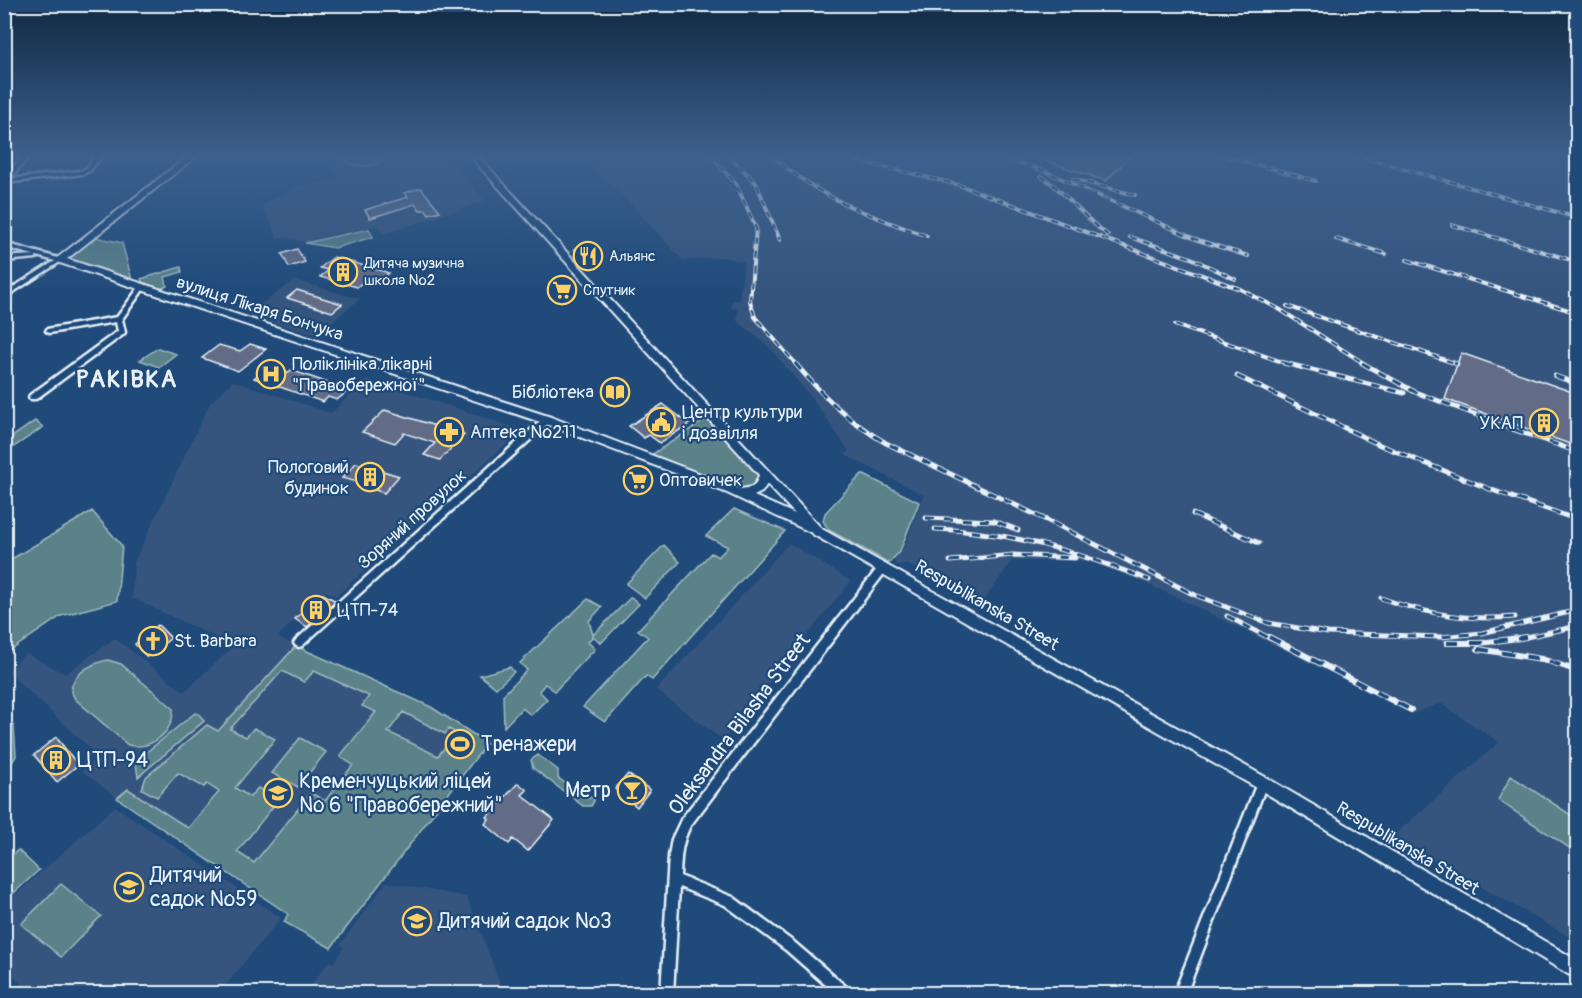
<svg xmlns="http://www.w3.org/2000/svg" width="1582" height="998" font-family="Pangolin,sans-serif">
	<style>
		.built { fill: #34547e }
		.green { fill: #5a8288; stroke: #a1bac0; stroke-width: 1.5; fill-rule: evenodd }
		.building { fill: #646c86; stroke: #e8f1f8; stroke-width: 1.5 }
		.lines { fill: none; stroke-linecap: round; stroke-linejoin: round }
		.street-casing { stroke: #e8f1f8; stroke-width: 5 }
		.secondary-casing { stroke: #e8f1f8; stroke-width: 4 }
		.street { fill: #1f4a7a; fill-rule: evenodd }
		.secondary { fill: #1f4a7a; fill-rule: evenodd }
		.rail-far2-casing { stroke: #e8f1f8; stroke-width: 4 }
		.rail-far1-casing { stroke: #e8f1f8; stroke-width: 5 }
		.rail-casing { stroke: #e8f1f8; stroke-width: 6 }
		.rail-far2 { stroke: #1f4a7a; stroke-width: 2; stroke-dasharray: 7; stroke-linecap: butt }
		.rail-far1 { stroke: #1f4a7a; stroke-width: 3; stroke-dasharray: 9; stroke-linecap: butt }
		.rail { stroke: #1f4a7a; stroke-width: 4; stroke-dasharray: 12; stroke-linecap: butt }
		.labels { text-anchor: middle; stroke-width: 4.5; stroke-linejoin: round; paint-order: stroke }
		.far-poi-label { font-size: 15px; fill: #e8f1f8; stroke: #1f4a7a; text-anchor: start }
		.street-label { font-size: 18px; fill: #e8f1f8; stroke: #1f4a7a }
		.poi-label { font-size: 18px; fill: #e8f1f8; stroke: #1f4a7a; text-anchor: start }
		.near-street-label { font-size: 21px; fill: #e8f1f8; stroke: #1f4a7a }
		.near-poi-label { font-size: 21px; fill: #e8f1f8; stroke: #1f4a7a; text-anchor: start }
		.district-label { font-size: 24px; font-weight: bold; letter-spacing: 1.5px; fill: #e8f1f8; stroke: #1f4a7a }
	</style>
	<rect width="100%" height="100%" fill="#1f4a7a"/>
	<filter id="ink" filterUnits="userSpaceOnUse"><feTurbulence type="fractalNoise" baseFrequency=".0167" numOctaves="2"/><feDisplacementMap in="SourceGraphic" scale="12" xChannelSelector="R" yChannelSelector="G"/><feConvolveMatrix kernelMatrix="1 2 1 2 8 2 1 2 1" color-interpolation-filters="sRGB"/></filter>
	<g filter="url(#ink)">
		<path class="built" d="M326,155H446L485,201L383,234L378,226L306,242L277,237L262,206L267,201L301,186L339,178Z
			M578,155H1577V941L1392,837L1499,742L1440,703L1414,714L1180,599L1133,578L1086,561H1012L980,606L907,564L896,565L894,559L902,552L924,495L845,455L849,451L811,397L769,347L737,321L738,309L731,308L732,300H739L744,262L722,257L683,261L628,201Z
			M295,280L360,299L315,335L247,314Z
			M367,379L522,430L336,596L325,591L277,637L431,707L485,742L284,922L288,914L117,798L82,771L98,756L7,671L26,653L65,674L115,638L184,692L234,646L132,598L134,562L210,403L233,381L331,413Z
			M789,543L851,581L723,740L656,690Z
			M115,806L281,918L219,993L33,994L5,969L4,905Z
			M386,882L467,897L504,993H305L329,961L333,963L344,947L340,945Z"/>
		<path class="green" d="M342,155H389C379,166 362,169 349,164Z
			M369,229L373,237L335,248L305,243Z
			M95,237L122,243L132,280L71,260V257Z
			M181,267L182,272L165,277L167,286L160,289L143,283L141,279Z
			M158,348L176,354L159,367L140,360Z
			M708,418L760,477L759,483L750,489H738L651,455Z
			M35,421L43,427L5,453V442Z
			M862,474L919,502L900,551L889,563L829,530L823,521L825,513Z
			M734,509L785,531L652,680L646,676L605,722L583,707L648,637L638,630L711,553L718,557L728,547L706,536Z
			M92,511L122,546L117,601L61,616L5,654V563Z
			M664,545L680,562L645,598L626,584Z
			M631,597L639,604L601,643L593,636L588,642L595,649L555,691L545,684L539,691L547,699L531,715L522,708L504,727L503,695L527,670L520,663L588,599L602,607L589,621L593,635Z
			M296,646L431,707L487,743L331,948L284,922L288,914L117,798L128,789L188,828L219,792L207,784L204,787L178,773L157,797L142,789L146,777L207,725L218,731ZM282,671L304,682L314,671L369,696L362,706L376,712L340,756L353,765L325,801L311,793L254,863L237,852L279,799L258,788L250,797L235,788L275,739L254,728L246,737L230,729ZM403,712L445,734L449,729L456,733L438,756L388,732Z
			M108,660L121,664L173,708C175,731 151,751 128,745L75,699C62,679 91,663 108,660Z
			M510,667L514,672L496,688L480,675Z
			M195,713L199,714L204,721L138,777L136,764L138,759Z
			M5,714L14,726L16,756L5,774Z
			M300,738L326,752L298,787L272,773Z
			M538,755L558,770V778L587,799L594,796V801L591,806H583L533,768L531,760Z
			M1511,776L1577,819V853L1498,800Z
			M18,850L39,870L5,901V861Z
			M61,884L101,916L61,957L21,924Z"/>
		<path class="building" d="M1029,155H1131L1106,181Z
			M421,188L440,211L429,214L426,210H420L415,204L370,218L365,210L408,197L404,193Z
			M584,245L591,253L593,252L599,259L586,264L574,249Z
			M297,249L305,262L289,267L282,254Z
			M334,257L344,260L389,273L374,284L364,281L357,287L320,277L329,270L320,268Z
			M297,290L342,304L332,312L287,298Z
			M250,344L266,349L238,371L202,358L219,345L240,351Z
			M1461,353L1578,394V447L1445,399Z
			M266,368L285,375L291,370L349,390L337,400L328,397L323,402L254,378Z
			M663,404L689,424L660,443L649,435L644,438L629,426Z
			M385,410L464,435L440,460L424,455L435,443L404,433L395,443L362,432Z
			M356,463L399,476L384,493L373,489L375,486L342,478Z
			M323,594L336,601L307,627L295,619Z
			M158,625L171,638L147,657L135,644Z
			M56,737L78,765L57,782L34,755Z
			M628,774L650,790L637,807L615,789Z
			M518,783L527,790L522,795L554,820L528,851L513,839L509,844L485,824L489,819L487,817Z"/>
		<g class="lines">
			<g class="street-casing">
				<path id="street" d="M24,155H30L10,179L80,171L87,168L96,155H102L91,170L83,174L4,183V178Z
					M4,243L62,259L63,260L4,298V293L55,261L4,247Z
					M34,255L36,256V258L4,261V257Z
					M142,285L145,287L122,319L125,332L124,334L36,399H30L29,397L30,395L118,331L116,322L49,333L46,331L47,329L117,317L140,286Z
					M547,417L551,420L550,422L302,646L299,647L296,646L294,643L296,640L544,418Z
					M883,564L886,565L887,568L886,571L690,826C681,844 681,856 680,876L733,897L795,943L850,990L852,994H836L787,951L725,905L679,887L673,994H661L669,856L672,839L682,818L880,565Z
					M1262,778L1266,779L1267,783L1186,994H1174L1257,783L1258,779Z"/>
			</g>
			<g class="secondary-casing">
				<path id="secondary" d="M189,155H198L67,259L551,417L740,489C751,488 756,487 759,475L469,155H477L822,529L1267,778L1578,961V980L1257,788L814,535L810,532L727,493L543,423L57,262V258ZM767,484L795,514L754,496L762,492Z"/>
			</g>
			<use href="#street" class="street"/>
			<use href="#secondary" class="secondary"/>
			<g class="rail-far2-casing">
				<path id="rail-far2" d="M710,155L736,184L756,228L750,301L755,317L796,364
					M728,155L756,183L780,240
					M771,155C818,198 868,215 927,236
					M835,155L959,185L1240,289L1279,309L1365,364
					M1223,155L1316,181
					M1355,155L1578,218
					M1012,160L1047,172L1195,239L1248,256
					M1041,176C1066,192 1083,218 1108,235
					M1073,179L1135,195
					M1452,225L1578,262
					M1130,237L1191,258L1235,279
					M1336,239L1386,254
					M1407,260L1578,313
					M1287,306L1457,364
					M1175,325L1288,364"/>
			</g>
			<g class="rail-far1-casing">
				<path id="rail-far1" d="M795,363C822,395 849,422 886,443L1061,527L1195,595L1268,623L1328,633L1441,637L1482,633L1578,610
					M1284,363L1404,393
					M1362,363L1415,392L1490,420
					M1454,363L1457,364
					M1237,376L1380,445L1492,490L1578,520
					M1555,376L1578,384
					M1481,418L1578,452
					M1193,514L1259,543
					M926,518L994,521L1018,530
					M935,529C1013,532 1077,552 1149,580
					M950,561L1013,555L1075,558
					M1381,598C1425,614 1468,621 1515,617
					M1227,616L1271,639
					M1517,639L1578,626"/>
			</g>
			<g class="rail-casing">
				<path id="rail" d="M1269,637L1411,710
					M1447,643H1480L1526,637
					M1478,649L1542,659L1578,671"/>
			</g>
			<use href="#rail-far2" class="rail-far2"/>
			<use href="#rail-far1" class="rail-far1"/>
			<use href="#rail" class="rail"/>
		</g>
	</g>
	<linearGradient id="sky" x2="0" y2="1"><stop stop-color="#112943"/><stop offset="0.53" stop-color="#3c608d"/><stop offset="1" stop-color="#3c608d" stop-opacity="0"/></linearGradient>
	<rect width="1582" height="294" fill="url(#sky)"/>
	<defs>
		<g id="restaurant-ring" transform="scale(1.5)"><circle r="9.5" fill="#1f4a7a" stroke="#ffd166" stroke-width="1.5"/><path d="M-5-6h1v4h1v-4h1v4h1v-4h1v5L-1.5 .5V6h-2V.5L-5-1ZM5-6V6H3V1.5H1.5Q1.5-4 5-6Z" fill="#ffd166"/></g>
		<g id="building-ring" transform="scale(1.5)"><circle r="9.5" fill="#1f4a7a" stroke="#ffd166" stroke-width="1.5"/><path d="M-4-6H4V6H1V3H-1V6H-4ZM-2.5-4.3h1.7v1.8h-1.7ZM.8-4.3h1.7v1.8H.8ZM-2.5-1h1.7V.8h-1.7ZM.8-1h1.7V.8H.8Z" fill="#ffd166"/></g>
		<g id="supermarket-ring" transform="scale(1.5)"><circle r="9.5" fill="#1f4a7a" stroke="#ffd166" stroke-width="1.5"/><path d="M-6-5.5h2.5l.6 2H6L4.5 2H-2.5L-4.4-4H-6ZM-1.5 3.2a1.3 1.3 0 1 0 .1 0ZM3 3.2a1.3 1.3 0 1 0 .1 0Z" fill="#ffd166"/></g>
		<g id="hospital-ring" transform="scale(1.5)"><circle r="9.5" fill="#1f4a7a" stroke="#ffd166" stroke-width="1.5"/><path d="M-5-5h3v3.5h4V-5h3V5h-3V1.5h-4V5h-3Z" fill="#ffd166"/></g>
		<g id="library-ring" transform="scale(1.5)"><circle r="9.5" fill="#1f4a7a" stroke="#ffd166" stroke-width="1.5"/><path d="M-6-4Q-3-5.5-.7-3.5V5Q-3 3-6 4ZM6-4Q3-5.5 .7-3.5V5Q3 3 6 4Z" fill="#ffd166"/></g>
		<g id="civic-ring" transform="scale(1.5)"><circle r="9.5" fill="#1f4a7a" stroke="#ffd166" stroke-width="1.5"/><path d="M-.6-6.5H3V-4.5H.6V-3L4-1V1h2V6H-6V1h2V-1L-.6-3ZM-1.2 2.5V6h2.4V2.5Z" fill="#ffd166"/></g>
		<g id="pharmacy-ring" transform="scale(1.5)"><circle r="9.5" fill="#1f4a7a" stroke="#ffd166" stroke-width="1.5"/><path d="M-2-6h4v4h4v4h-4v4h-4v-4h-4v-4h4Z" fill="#ffd166"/></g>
		<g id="church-ring" transform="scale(1.5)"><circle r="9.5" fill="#1f4a7a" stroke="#ffd166" stroke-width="1.5"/><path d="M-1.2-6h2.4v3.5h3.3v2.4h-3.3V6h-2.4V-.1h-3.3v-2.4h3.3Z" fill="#ffd166"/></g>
		<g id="stadium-ring" transform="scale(1.5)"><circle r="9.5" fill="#1f4a7a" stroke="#ffd166" stroke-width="1.5"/><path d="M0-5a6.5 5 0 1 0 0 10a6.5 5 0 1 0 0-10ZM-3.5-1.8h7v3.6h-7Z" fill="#ffd166"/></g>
		<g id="bar-ring" transform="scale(1.5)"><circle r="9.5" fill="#1f4a7a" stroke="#ffd166" stroke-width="1.5"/><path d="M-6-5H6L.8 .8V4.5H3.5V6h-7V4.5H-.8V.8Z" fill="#ffd166"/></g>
		<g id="school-ring" transform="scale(1.5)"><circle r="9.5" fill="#1f4a7a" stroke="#ffd166" stroke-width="1.5"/><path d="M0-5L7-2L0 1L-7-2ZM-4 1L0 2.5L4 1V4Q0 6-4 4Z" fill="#ffd166"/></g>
	</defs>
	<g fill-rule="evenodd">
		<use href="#restaurant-ring" x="588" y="256"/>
		<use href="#building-ring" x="343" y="272"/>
		<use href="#supermarket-ring" x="562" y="290"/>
		<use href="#hospital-ring" x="271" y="374"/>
		<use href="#library-ring" x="615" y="392"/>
		<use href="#civic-ring" x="661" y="422"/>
		<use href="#building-ring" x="1544" y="423"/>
		<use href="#pharmacy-ring" x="449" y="432"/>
		<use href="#building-ring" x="370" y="477"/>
		<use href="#supermarket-ring" x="638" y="480"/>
		<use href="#building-ring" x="316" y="610"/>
		<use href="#church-ring" x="153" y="641"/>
		<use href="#stadium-ring" x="460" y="744"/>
		<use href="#building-ring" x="56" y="760"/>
		<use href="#bar-ring" x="632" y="790"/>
		<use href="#school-ring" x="278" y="793"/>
		<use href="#school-ring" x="129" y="887"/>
		<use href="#school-ring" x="417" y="921"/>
	</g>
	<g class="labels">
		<g class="far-poi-label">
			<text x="609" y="261">Альянс</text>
			<text x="364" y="268">Дитяча музична<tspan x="364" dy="17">школа №2</tspan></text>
			<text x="583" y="295">Спутник</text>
		</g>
		<g class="street-label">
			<text transform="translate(260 308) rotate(18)" y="6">вулиця Лікаря Бончука</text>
			<text transform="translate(412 519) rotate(-42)" y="6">Зоряний провулок</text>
			<text transform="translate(987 605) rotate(30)" y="6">Respublikanska Street</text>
			<text transform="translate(1408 848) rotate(31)" y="6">Respublikanska Street</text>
		</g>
		<g class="poi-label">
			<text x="292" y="370">Поліклініка лікарні<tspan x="292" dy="21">"Правобережної"</tspan></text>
			<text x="594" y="398" text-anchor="end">Бібліотека</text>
			<text x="682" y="418">Центр культури<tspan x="682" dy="21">і дозвілля</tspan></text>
			<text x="1523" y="429" text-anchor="end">УКАП</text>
			<text x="470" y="438">Аптека №211</text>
			<text x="349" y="473" text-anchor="end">Пологовий<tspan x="349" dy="21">будинок</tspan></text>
			<text x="659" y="486">Оптовичек</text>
			<text x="337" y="616">ЦТП-74</text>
			<text x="174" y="647">St. Barbara</text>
		</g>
		<g class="near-street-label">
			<text transform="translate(739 724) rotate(-53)" y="7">Oleksandra Bilasha Street</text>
		</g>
		<g class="near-poi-label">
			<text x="481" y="751">Тренажери</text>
			<text x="77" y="767">ЦТП-94</text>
			<text x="299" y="788">Кременчуцький ліцей<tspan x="299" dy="24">№ 6 "Правобережний"</tspan></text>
			<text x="611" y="797" text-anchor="end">Метр</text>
			<text x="150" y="882">Дитячий<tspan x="150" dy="24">садок №59</tspan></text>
			<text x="438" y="928">Дитячий садок №3</text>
		</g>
		<g class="district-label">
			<text x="127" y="387">РАКІВКА</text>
		</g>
	</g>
	<rect width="1582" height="998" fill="none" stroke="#1f4a7a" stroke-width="24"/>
	<rect x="12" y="12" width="1558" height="974" fill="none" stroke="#e8f1f8" stroke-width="2" filter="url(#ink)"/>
</svg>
